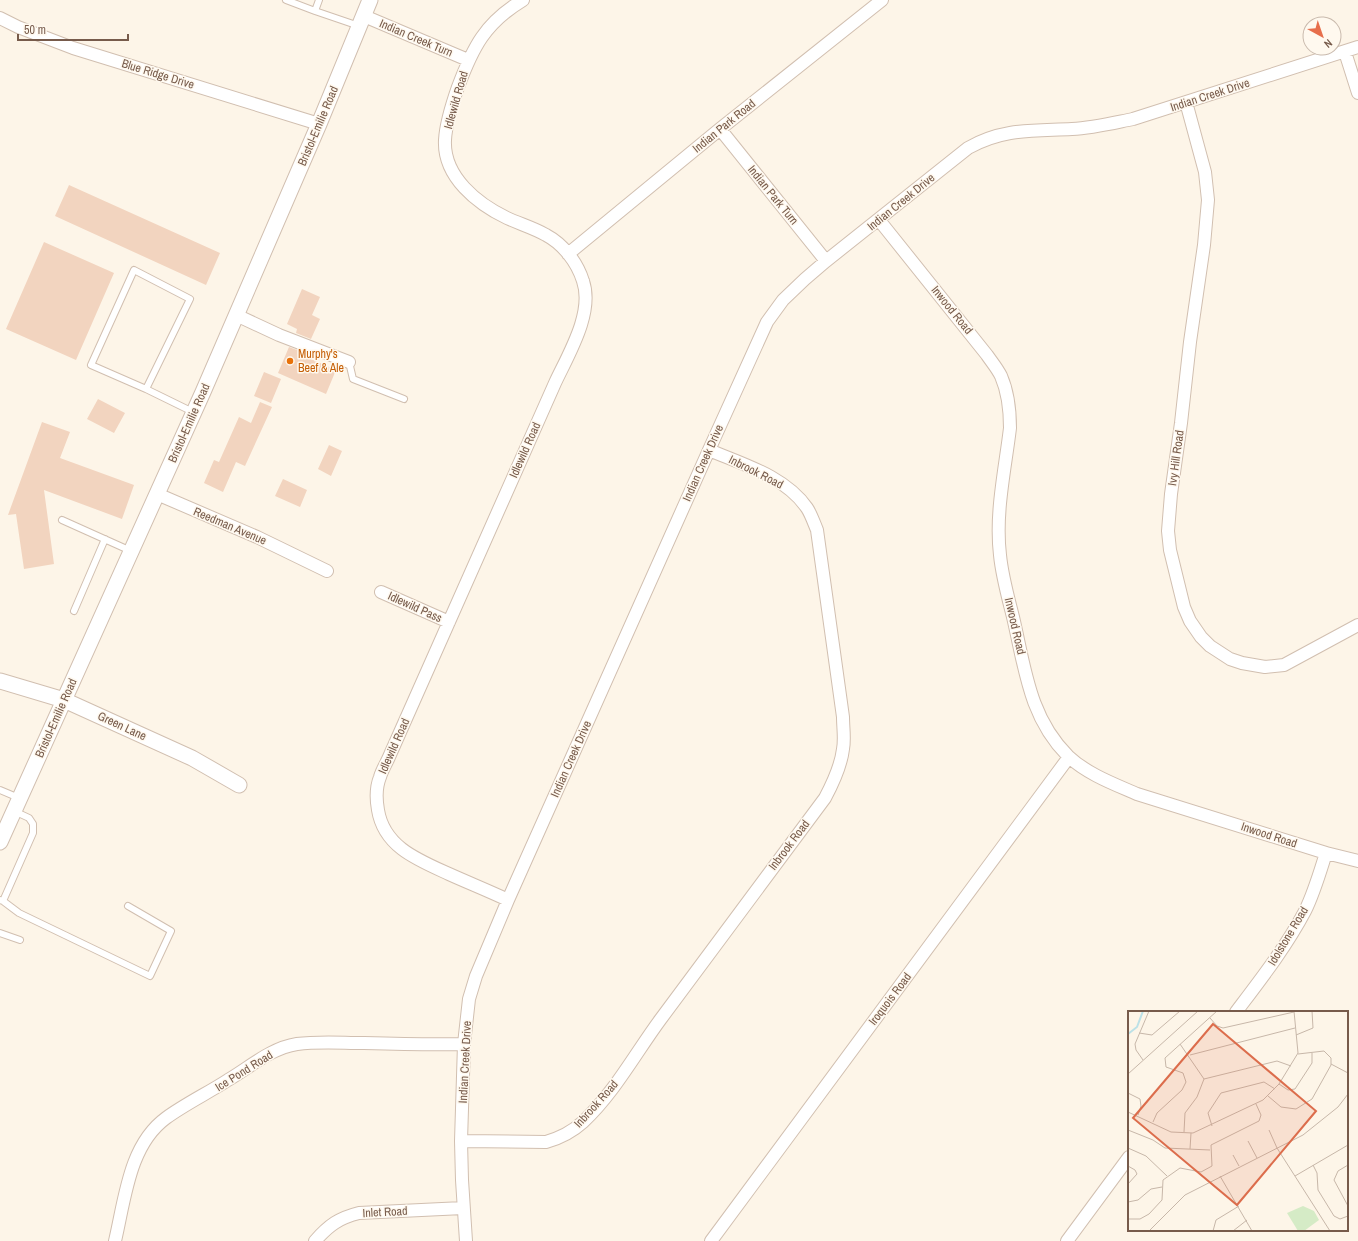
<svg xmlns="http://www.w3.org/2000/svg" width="1358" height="1241" font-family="'Archivo Narrow',sans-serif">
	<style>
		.building { fill: #f2d4bf }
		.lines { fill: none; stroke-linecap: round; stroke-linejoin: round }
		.service-casing { stroke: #d1bfb0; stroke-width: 8 }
		.minor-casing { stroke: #d1bfb0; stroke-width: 14 }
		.tertiary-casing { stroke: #d1bfb0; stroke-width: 17 }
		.service { stroke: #fff; stroke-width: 6 }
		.minor { stroke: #fff; stroke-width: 12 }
		.tertiary { stroke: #fff; stroke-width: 15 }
		.food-dot { fill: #e8710a; stroke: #fff9ef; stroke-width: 1.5 }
		.labels { text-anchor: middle; stroke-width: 3; stroke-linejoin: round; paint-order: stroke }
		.street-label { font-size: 12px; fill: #775b4b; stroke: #fff9ef }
		.food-label { font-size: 12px; fill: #c56008; stroke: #fff9ef; text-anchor: start }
		.inset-river { fill: none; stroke: #bce1e7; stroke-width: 2 }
		.inset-road { fill: none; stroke: #c7b7a9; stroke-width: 1 }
		.view { fill: #dc6d4c; fill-opacity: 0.15; stroke: #dc6d4c; stroke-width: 2 }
		.inset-edge { fill: none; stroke: #775b4b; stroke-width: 2 }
	</style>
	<rect width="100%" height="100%" fill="#fdf5e8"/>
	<path class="building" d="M69,185L220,253L206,285L55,216Z
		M44,242L114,273L76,360L6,329Z
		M302,289L320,297L312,315L320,319L311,339L296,333L297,329L287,324Z
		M289,347L305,353L304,356L336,370L326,394L278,373Z
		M264,372L281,379L271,403L254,396Z
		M98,399L125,413L114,433L87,419Z
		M260,402L272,407L245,466L236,462L223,492L204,483L214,460L219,462L239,417L251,423Z
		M42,422L70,432L60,458L134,485L122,519L44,490L54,564L24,569L16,514L8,515Z
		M329,445L342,451L331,476L318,469Z
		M283,479L307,490L300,507L275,496Z"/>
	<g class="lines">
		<g class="service-casing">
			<path id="service" d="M286,0L315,11
				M319,0L315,11L359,26
				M349,362L353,379L404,399
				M146,389L91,365L134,270L190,299L146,389L193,412
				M62,520L131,551
				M74,611L105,539
				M0,790L19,798
				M0,900L3,901L33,833V824L29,818L14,811
				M3,901L19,913L150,976L171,931L128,906
				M0,933L20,940"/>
		</g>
		<g class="minor-casing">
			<path id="minor" d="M364,16L468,60
				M0,18L18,27L73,48L319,124
				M1345,52L1358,93
				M1186,102L1205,172L1208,200L1204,245L1190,342L1181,423L1171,494L1168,531L1170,550L1184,607L1190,621L1201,637L1210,646L1230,659L1242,663L1265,667L1284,665L1358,625
				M720,129L826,261
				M879,220L987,355C991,361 997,368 1001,376C1008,392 1010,410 1010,428C1005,470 995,513 1000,555C1002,576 1008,597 1013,617C1025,668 1029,717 1068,756C1087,774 1114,784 1137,794L1326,853L1358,861
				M568,254L720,129L882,0
				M236,315L279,335L349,362
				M157,494L257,537L327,571
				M381,592L449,622
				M508,900C489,891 469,883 449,874C418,860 384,847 378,810C376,799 376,787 380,777C382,770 386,764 389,757L555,383C568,355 594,313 583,281C577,262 563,244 546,235C534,228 520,224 507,218C478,204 443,177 445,140C446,122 452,104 458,87C473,47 485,23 523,0
				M1236,1012C1261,979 1286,947 1305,911C1314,893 1320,872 1326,853
				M461,1141L546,1142C560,1138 572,1132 583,1122C614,1093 635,1054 660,1020C715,946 770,872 825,798C833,783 841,766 843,749C845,739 843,728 843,717L817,530C814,523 811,514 807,508C785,476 742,464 709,450
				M115,1241C125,1199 129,1145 166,1118C185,1104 208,1093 228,1080C250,1067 271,1048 297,1044C319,1041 342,1043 364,1043C397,1044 431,1045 464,1044
				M315,1241C329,1225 339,1218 359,1213L463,1208
				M466,1241L462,1180L461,1141L464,1044L469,999L476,976L508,900L709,450L767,322L783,300L805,279L826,261L968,148C1003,128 1034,131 1072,129C1093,128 1113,123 1133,119L1358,47
				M711,1241L1069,757
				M1067,1241L1129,1157"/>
		</g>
		<g class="tertiary-casing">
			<path id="tertiary" d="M0,681L64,700L192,758L239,785
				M0,842L203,392L319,124L370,0"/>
		</g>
		<use href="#service" class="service"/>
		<use href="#minor" class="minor"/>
		<use href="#tertiary" class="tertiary"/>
	</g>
	<circle class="food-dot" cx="290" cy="361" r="4"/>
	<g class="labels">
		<g class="street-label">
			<text transform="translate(416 38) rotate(23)" y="4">Indian Creek Turn</text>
			<text transform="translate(158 74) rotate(17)" y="4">Blue Ridge Drive</text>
			<text transform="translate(1210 95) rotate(-18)" y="4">Indian Creek Drive</text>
			<text transform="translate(456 100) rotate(-74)" y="4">Idlewild Road</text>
			<text transform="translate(318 126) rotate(-67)" y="4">Bristol-Emilie Road</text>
			<text transform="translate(724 126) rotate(-39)" y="4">Indian Park Road</text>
			<text transform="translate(773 195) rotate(51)" y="4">Indian Park Turn</text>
			<text transform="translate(901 202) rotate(-39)" y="4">Indian Creek Drive</text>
			<text transform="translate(952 310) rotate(51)" y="4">Inwood Road</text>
			<text transform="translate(189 423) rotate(-66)" y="4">Bristol-Emilie Road</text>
			<text transform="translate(525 450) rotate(-66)" y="4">Idlewild Road</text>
			<text transform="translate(1176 458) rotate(-82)" y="4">Ivy Hill Road</text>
			<text transform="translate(703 463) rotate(-66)" y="4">Indian Creek Drive</text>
			<text transform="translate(756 472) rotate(27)" y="4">Inbrook Road</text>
			<text transform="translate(230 526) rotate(23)" y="4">Reedman Avenue</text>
			<text transform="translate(415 607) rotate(24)" y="4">Idlewild Pass</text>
			<text transform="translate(1015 626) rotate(77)" y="4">Inwood Road</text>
			<text transform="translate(56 718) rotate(-66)" y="4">Bristol-Emilie Road</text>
			<text transform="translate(122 726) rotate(25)" y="4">Green Lane</text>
			<text transform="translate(394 746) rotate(-66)" y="4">Idlewild Road</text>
			<text transform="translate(571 759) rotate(-66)" y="4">Indian Creek Drive</text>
			<text transform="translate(1269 835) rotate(18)" y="4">Inwood Road</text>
			<text transform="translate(789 845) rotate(-53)" y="4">Inbrook Road</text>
			<text transform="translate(1288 936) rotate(-59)" y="4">Idolstone Road</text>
			<text transform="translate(890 999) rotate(-53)" y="4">Iroquois Road</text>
			<text transform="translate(465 1062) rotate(-87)" y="4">Indian Creek Drive</text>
			<text transform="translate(244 1071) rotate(-32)" y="4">Ice Pond Road</text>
			<text transform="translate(596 1104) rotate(-48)" y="4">Inbrook Road</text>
			<text transform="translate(385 1212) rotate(-3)" y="4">Inlet Road</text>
		</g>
		<g class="food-label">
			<text x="298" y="358">Murphy's<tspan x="298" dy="14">Beef &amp; Ale</tspan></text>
		</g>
	</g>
	<g transform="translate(1128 1011)">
		<rect width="220" height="220" fill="#fdf5e8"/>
		<path d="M175,195L186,200L191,209L176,220H170L159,202Z" fill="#d5ebc6"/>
		<path class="inset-river" d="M0,23L9,16L15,0"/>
		<path class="inset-road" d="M82,7L89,15L95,17L166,1M11,22L24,24L52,0M168,24L185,17L184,0M52,33L76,68L69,86L57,102L56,121M62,44L167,17M15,49L8,39L7,33L21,0M203,53L220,62M0,63L70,0M76,68L149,50L163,55M151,73L160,79L167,78L184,52V42M0,82L12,88L13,95L10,104M140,85L153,96L168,98L184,88L203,54V47L196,40L170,43M0,101L43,121L65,122L135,89L151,73L170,42L166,0M25,111L29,102L54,79L58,71L55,62L38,56L37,47L89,0M84,115L80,102L93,82L136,71L147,78M0,119L25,129L37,137L82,139M141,119L149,137L202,220M120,130L129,147M0,137L18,145L39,165M62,138L63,122M105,144L111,155M185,154L189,162L190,179L206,205L212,208L220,205M220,154L210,160L206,169L220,195M0,155L7,159L9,163L0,173M92,165L124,220M167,165L220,134M0,191L10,189L23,178L34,176M0,208H12L21,203L34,189L35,169L52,157L73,161L84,155L83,134L131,110L133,104L128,93M21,220L57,184L175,124L210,96L220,83M85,220L88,209L111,195M105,220L119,209"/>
		<path class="view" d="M85,13L188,100L109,194L5,107Z"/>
		<rect width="220" height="220" class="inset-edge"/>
	</g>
	<g transform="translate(1322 36) rotate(140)"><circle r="19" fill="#fff9ef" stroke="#c9baad"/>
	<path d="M0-3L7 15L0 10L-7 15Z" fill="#e76f4c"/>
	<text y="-6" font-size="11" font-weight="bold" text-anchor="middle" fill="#775b4b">N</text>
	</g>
	<path d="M18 34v6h110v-6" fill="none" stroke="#775b4b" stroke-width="2"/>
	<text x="24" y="34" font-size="12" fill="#775b4b" stroke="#fff9ef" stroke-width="3" paint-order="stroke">50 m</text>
</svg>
